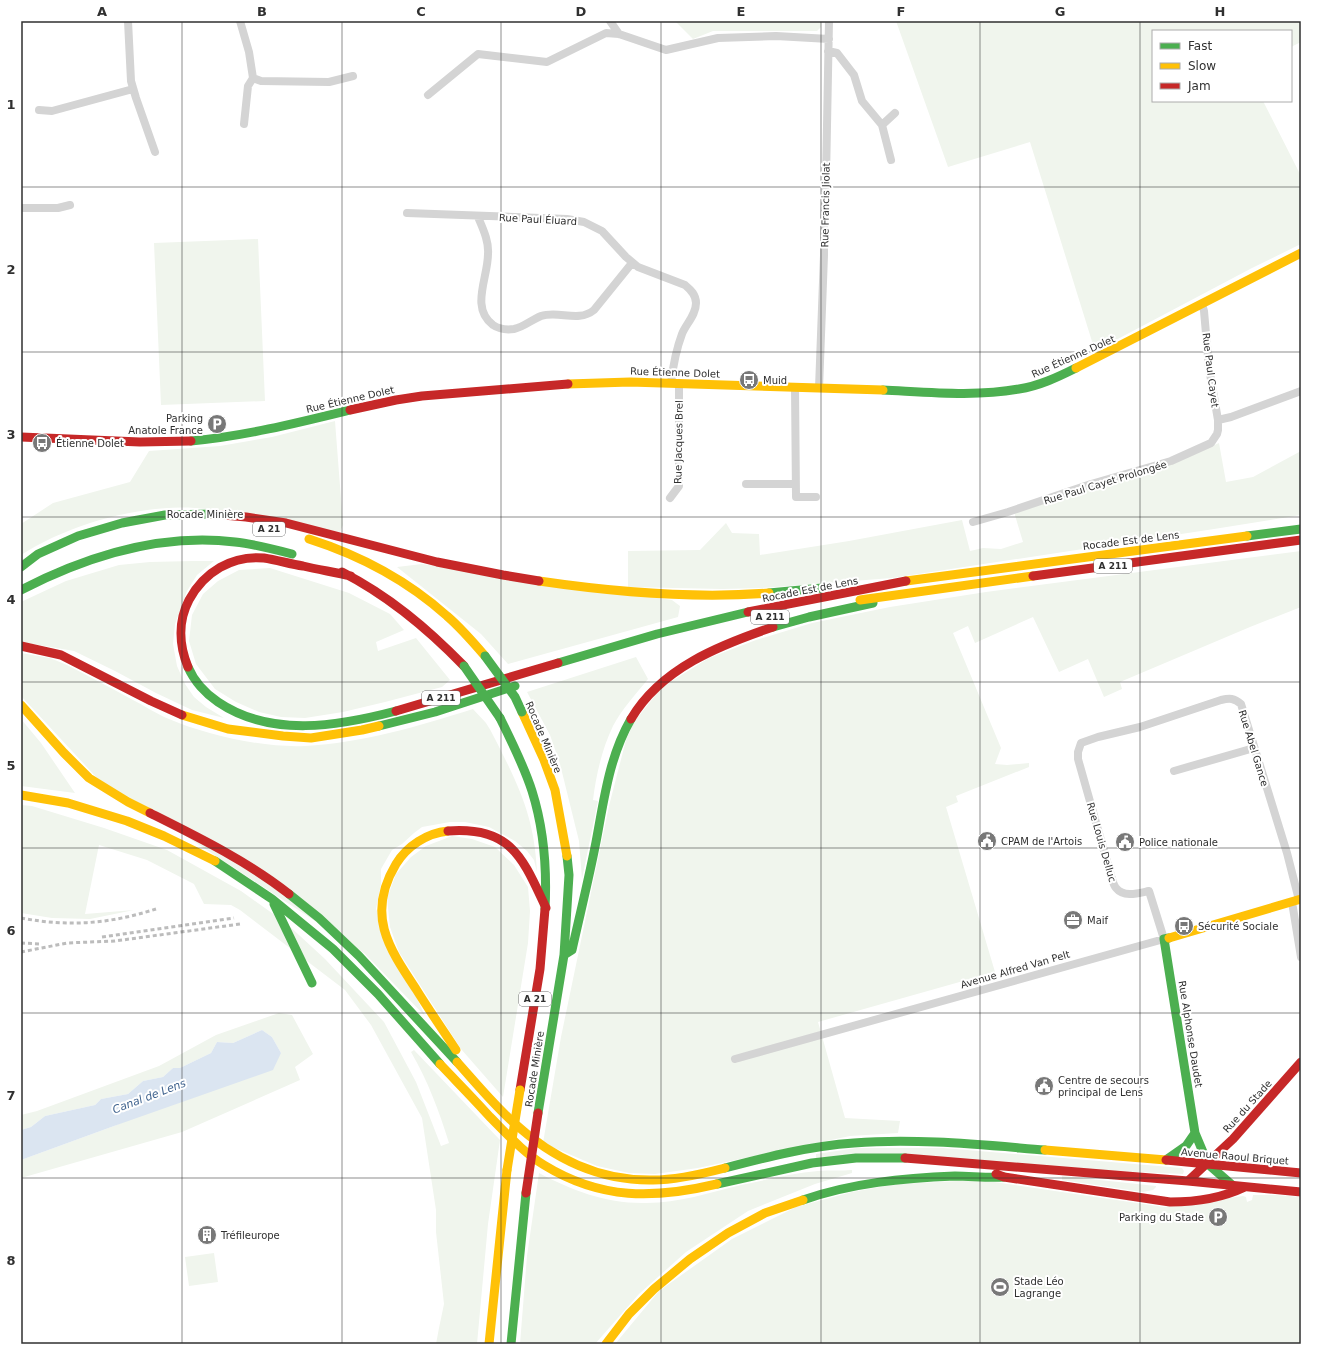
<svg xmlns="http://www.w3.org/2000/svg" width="1322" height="1365" font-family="'DejaVu Sans',sans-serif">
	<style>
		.green { fill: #f0f5ed }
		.water { fill: #dbe5f1 }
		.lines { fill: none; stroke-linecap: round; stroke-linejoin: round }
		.street { stroke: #d4d4d4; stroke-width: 8 }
		.fast { stroke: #4caf50; stroke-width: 9 }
		.slow { stroke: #ffc107; stroke-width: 9 }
		.jam { stroke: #c62828; stroke-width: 9 }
		.rail { stroke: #bcbcbc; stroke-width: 3; stroke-dasharray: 4 3; stroke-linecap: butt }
		.fast-bridge { stroke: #4caf50; stroke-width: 9 }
		.slow-bridge { stroke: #ffc107; stroke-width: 9 }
		.jam-bridge { stroke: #c62828; stroke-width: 9 }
		.grid { fill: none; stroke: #303030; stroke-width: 1; stroke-opacity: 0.55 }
		.labels { text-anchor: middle; stroke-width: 4; stroke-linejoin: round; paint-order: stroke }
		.shield { fill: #fff; stroke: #6e6e6e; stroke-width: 1 }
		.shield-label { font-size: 9px; font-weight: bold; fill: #303030 }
		.street-label { font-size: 10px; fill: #303030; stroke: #fff }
		.poi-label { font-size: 10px; fill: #303030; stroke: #fff; text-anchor: start }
		.water-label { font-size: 11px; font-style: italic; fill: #41648f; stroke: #fff }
		.neatline { fill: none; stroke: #303030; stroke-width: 1.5 }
		.grid-label { font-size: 13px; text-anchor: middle; font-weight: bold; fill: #303030 }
	</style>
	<rect width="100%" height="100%" fill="#fff"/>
	<path class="green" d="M675,21H821V27L817,31H713L693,39Z
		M896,21H1301V42L1291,47V31H1153V101H1263L1301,176V244L1252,268L1095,351L1030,142L948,167Z
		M258,239L265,401L161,405L154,243Z
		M335,421L343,525L340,532C308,527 276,521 243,516C228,513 211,509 195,508C140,504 67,525 21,555V524L53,503L130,482L149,451L220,446L272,437Z
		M1219,443L1226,482L1253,477L1301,451V515L1214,529L892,578L762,588L722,589L628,587V551L700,550L726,523L732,533L759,534L760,555L849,541L962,520L970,551L983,548L1001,549L1023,542L1014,512L1151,469L1174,463Z
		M1301,551V607L1250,627L1120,682L1122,689L1104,697L1088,659L1059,672L1033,617L975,643L968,626L953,633L1001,748L995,764L1007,765L1029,763V767L956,796L958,802L946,807L995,972L818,1022L845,1118L900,1121L898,1133L850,1136L698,1168L655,1174L629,1173L597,1166L543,1143L561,1037L609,806L626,740L634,722L662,687L709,658L756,640L812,623L890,607L986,592Z
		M193,561H214L197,575L187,591L175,624L173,644L177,666L185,684L194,697L206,707L224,718L192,710L156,693L115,671L74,651L21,642V602L23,601L66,581L119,565L150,562Z
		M422,564L672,600L680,606L678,617L508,664L481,634L397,567Z
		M270,568L349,593L390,614L404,630L376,642L378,651L416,638L450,680L442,687L385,702L343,712L305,718L281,717L259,712L236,702L215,689L196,664L189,641L192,615L203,594L218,581L239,570Z
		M21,653L50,658L67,665C88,676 110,687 131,699C144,705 156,714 169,719C206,735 264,748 305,746C362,743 419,726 473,709C477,714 482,718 486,723C492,732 497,743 502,753C523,794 535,825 537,872L534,860L527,851L515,841L489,827L465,822H450L422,827L414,833L402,844L392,850L381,869V884L376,909L425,1016L364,953L97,778L21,696Z
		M636,657L648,679C636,694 622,709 613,726C602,749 596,775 593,800L598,801L582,879L579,841L560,764L550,735L527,692Z
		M21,719L41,743L75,793L21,786Z
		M21,805L32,806L104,828L167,850L241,891L286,923L325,959L384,1022L416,1082L441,1146L449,1143C439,1111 428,1081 411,1052L414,1050L500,1140L488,1224L477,1344H436L439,1328L444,1304L436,1232V1210L422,1118L371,1025L345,990L240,910L231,905L204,904L194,884L147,860L99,845L85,914L134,910L90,919L52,918L21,913Z
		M452,836L472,839L495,847L514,865L528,887L530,911L528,943L503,1097L461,1049L399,952L390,927L387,898L396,874L411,857L426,846Z
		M279,1013L292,1015L313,1054L295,1067L300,1080L182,1132L21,1178V1160L114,1126L281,1053L272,1037L262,1030L233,1043L217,1042L211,1053L180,1068H173L163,1077L143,1081L128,1094L101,1099L95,1105L45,1116L31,1127L21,1130V1115L37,1111L159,1066L216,1035Z
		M857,1148H943L1182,1168L1184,1171L1183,1174L816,1158V1154Z
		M852,1170V1173L815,1184L748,1211L686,1252L639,1294L595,1344H520L527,1256L539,1173C571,1190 605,1203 642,1203C676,1204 708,1193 741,1185C766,1180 793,1173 818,1171C829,1170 841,1171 852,1170Z
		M1062,1176L1156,1186V1187L1153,1190L1143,1192L1062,1180Z
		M980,1180L1164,1207L1243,1196L1246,1197L1247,1202L1252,1200L1253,1195H1276L1301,1197V1344H615L659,1291L732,1239L796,1207L852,1192L897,1184Z
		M214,1253L218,1282L189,1286L185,1257Z"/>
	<path class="water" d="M262,1030L272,1037L281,1053L273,1070L114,1126L21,1160V1130L31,1127L45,1116L95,1105L101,1099L128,1094L143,1081L163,1077L173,1068H180L211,1053L217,1042L233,1043Z"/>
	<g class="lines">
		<path class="street" d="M128,21L131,81L136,98L155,152
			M240,21L249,52L253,78L248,86L244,124
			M610,21L619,34
			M828,51L837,53L854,75L862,101L882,125L891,160
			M253,78L261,81L329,82L353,76
			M428,95L478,54L547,62L606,33L619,34L666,50L718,38L776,36L829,39
			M39,110L52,111L133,89
			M882,125L895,113
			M21,208H58L70,205
			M407,213L567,219L584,222L602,231L626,257L638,267L685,285C691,290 696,295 696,303C696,315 686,324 682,334C676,350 673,366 671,383
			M478,217C483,229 489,241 488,254C488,278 470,308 493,325C499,329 507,330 514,329C524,327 531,320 541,316C559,310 578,323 594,310L632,263
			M795,387L796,497H816
			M819,388L824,255V221L826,178L829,21
			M1218,420L1231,417L1301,391
			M746,484H795
			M670,498L679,486V383
			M973,522L1008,512L1091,484L1171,461L1211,443L1217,434L1218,430V420L1209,368L1204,311L1202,304
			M1174,771L1254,748
			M1292,902L1301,957
			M735,1059L1164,939L1149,891C1139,893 1124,898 1116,888C1114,886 1113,882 1112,879L1078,759V752L1081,743L1098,737L1140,727L1221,700C1230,698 1234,698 1241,704L1287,853L1299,900"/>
		<path class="fast" d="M883,390C926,392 977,397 1019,389C1039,386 1058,377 1076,368
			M191,441C245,436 297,423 350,410
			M1247,536L1301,529
			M21,567L38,554L78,536L122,523L165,515L212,514
			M21,590C87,556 160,533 235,542C254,544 273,549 292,554
			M769,593L822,588
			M773,627L809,617L873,603
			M558,663L657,634L748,612
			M188,667C194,681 206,694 218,702C271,738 339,726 396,711
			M500,718C512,742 524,766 532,791C544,829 547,870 545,909
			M379,726L435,712L515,686
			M215,861L272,899L333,949L378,994L440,1064
			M289,894L319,918L359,956L457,1062
			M274,904L312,983
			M1169,938L1164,939L1195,1133L1208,1164L1232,1185
			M564,955L572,950C580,914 589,878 596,842C604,800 609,757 631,719
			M538,1113L564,955L569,875L567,856
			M1166,1160L1186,1146L1195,1133
			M725,1168C767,1157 810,1146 854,1143C917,1138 982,1145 1045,1150
			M717,1184L812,1163L856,1158H905
			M803,1200C851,1183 904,1178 955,1176C971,1176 987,1178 1004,1177
			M511,1344L526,1193"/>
		<path class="slow" d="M1076,368L1301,253
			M568,384L630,382L883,390
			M309,539C359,555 408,581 447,616C461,628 473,642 485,656
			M539,581C614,592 693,599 769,593
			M906,581L1247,536
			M860,600L1033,576
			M21,705L64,753L89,778L128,802L150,813
			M522,712L544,760L555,790L567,856
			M182,715L228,729L283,736L311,738L362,730L379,726
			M21,795L68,803L127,821L164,836L215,861
			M448,831C427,833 407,846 396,864C366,914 388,947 416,989C429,1010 443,1030 456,1050
			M1169,938L1301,899
			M457,1062C475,1082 493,1104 513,1122C552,1158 599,1181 653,1180C677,1180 702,1174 725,1168
			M440,1064C457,1082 474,1099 490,1117C507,1134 524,1153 544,1165C601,1200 654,1199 717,1184
			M1045,1150L1166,1160
			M489,1344L507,1170
			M606,1344L629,1314L654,1289L690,1259L728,1233L765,1213L803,1200"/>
		<path class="jam" d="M350,410L396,400L422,396L568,384
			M21,437L140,442L191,441
			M212,514L246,517L286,523L437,562L503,575L539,581
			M342,572C389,596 427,628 464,666
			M1033,576L1301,540
			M748,612L906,581
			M21,646L61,655L151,701L182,715
			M188,667C179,645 178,621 189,600C204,572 232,555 264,558C277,560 290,564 303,566C319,570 335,572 351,576
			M396,711L558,663
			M631,719C661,668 720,645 773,627
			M150,813C198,837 247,861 289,894
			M448,831C512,826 523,859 546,908
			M520,1090L540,969L545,909
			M905,1158L1188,1181
			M1166,1160L1301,1173
			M996,1174L1004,1177L1170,1202C1195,1202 1222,1198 1245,1187
			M1188,1181L1233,1139L1301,1062
			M1188,1181L1301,1192"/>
		<path class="rail" d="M21,918C69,927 109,924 156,909
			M102,937L234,918
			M21,943L41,944
			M21,952L67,943L115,941L240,924"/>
		<path class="fast-bridge" d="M485,656L515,697L522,712
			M464,666L500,718"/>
		<path class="slow-bridge" d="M507,1170L520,1090"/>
		<path class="jam-bridge" d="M526,1193L538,1113"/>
	</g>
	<path class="grid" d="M182,21V1344M342,21V1344M501,21V1344M661,21V1344M821,21V1344M980,21V1344M1140,21V1344M21,187H1301M21,352H1301M21,517H1301M21,682H1301M21,848H1301M21,1013H1301M21,1178H1301"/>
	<defs>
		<g id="bus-disc" transform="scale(1)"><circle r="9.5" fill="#787878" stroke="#fff"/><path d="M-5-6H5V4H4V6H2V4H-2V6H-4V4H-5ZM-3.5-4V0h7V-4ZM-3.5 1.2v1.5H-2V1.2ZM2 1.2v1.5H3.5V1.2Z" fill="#fff"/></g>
		<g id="parking-disc" transform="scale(1)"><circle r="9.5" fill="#787878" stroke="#fff"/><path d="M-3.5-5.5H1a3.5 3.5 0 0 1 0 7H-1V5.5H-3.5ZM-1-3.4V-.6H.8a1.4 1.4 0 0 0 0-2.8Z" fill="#fff"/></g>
		<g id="civic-disc" transform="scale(1)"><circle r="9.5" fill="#787878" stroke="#fff"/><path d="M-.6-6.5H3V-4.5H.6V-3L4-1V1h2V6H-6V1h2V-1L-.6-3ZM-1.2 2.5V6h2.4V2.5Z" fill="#fff"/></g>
		<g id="office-disc" transform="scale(1)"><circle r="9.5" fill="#787878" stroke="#fff"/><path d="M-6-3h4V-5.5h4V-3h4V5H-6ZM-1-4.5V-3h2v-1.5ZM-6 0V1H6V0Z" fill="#fff"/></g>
		<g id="building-disc" transform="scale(1)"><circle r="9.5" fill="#787878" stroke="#fff"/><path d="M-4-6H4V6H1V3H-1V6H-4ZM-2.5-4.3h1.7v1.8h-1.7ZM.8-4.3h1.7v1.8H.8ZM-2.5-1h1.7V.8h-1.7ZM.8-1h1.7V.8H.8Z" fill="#fff"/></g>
		<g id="stadium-disc" transform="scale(1)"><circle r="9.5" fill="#787878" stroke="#fff"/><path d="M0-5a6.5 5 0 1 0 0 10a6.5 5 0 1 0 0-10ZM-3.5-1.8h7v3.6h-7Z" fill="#fff"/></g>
	</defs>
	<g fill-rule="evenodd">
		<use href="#bus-disc" x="749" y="380"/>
		<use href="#parking-disc" x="217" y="424"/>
		<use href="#bus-disc" x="42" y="443"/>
		<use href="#civic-disc" x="987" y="841"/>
		<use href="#civic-disc" x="1125" y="842"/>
		<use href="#office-disc" x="1073" y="920"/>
		<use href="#bus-disc" x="1184" y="926"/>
		<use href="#civic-disc" x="1044" y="1086"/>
		<use href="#parking-disc" x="1218" y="1217"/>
		<use href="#building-disc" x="207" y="1235"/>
		<use href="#stadium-disc" x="1000" y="1287"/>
	</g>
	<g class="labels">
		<g class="shield">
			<rect x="253" y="522" width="32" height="14" rx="3"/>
			<rect x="1094" y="559" width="38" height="14" rx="3"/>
			<rect x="751" y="610" width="38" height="14" rx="3"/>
			<rect x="422" y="691" width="38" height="14" rx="3"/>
			<rect x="519" y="992" width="32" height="14" rx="3"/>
		</g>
		<g class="shield-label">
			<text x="269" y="532">A 21</text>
			<text x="1113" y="569">A 211</text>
			<text x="770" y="620">A 211</text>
			<text x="441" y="701">A 211</text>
			<text x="535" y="1002">A 21</text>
		</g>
		<g class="street-label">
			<text transform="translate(825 205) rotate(-89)" y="4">Rue Francis Jiolat</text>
			<text transform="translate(538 219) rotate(3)" y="4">Rue Paul Éluard</text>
			<text transform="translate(1073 356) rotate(-24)" y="4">Rue Étienne Dolet</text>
			<text transform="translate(1211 370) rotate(83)" y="4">Rue Paul Cayet</text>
			<text transform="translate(675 372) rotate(2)" y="4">Rue Étienne Dolet</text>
			<text transform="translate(350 399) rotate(-13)" y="4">Rue Étienne Dolet</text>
			<text transform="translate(678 442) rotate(-89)" y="4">Rue Jacques Brel</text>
			<text transform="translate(1105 482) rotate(-17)" y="4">Rue Paul Cayet Prolongée</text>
			<text x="205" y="518">Rocade Minière</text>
			<text transform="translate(1131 540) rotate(-7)" y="4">Rocade Est de Lens</text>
			<text transform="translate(810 589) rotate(-11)" y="4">Rocade Est de Lens</text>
			<text transform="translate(544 737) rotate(67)" y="4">Rocade Minière</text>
			<text transform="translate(1254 748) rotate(73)" y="4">Rue Abel Gance</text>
			<text transform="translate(1102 842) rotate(74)" y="4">Rue Louis Delluc</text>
			<text transform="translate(1015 969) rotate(-16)" y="4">Avenue Alfred Van Pelt</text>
			<text transform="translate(1191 1034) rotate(81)" y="4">Rue Alphonse Daudet</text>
			<text transform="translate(534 1069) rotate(-81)" y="4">Rocade Minière</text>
			<text transform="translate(1247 1106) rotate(-48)" y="4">Rue du Stade</text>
			<text transform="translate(1235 1156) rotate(5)" y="4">Avenue Raoul Briquet</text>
		</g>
		<g class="poi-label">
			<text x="763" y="384">Muid</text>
			<text x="203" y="422" text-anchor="end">Parking<tspan x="203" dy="12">Anatole France</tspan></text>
			<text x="56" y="447">Étienne Dolet</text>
			<text x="1001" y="845">CPAM de l'Artois</text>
			<text x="1139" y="846">Police nationale</text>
			<text x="1087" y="924">Maif</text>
			<text x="1198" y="930">Sécurité Sociale</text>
			<text x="1058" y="1084">Centre de secours<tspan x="1058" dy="12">principal de Lens</tspan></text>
			<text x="1204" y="1221" text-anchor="end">Parking du Stade</text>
			<text x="221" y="1239">Tréfileurope</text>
			<text x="1014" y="1285">Stade Léo<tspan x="1014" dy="12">Lagrange</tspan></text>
		</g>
		<g class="water-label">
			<text transform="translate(149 1096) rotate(-21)" y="4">Canal de Lens</text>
		</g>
	</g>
	<rect width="1322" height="1365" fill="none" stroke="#ffffff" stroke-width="44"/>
	<rect x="1152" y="30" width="140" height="72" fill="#ffffff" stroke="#acacac"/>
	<rect x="1160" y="43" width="20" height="6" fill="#4caf50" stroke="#acacac"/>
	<text x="1188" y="50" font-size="12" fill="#303030">Fast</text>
	<rect x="1160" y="63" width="20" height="6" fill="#ffc107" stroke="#acacac"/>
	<text x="1188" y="70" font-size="12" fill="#303030">Slow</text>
	<rect x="1160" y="83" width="20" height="6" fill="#c62828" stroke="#acacac"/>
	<text x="1188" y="90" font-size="12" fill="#303030">Jam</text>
	<rect x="22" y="22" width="1278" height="1321" class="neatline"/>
	<g class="grid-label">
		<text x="102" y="16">A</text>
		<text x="262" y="16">B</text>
		<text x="421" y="16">C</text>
		<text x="581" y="16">D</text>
		<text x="741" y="16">E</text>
		<text x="901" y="16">F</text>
		<text x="1060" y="16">G</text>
		<text x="1220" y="16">H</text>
		<text x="11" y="109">1</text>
		<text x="11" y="274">2</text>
		<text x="11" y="439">3</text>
		<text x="11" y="604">4</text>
		<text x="11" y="770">5</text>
		<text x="11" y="935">6</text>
		<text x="11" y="1100">7</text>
		<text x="11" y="1265">8</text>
	</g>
</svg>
